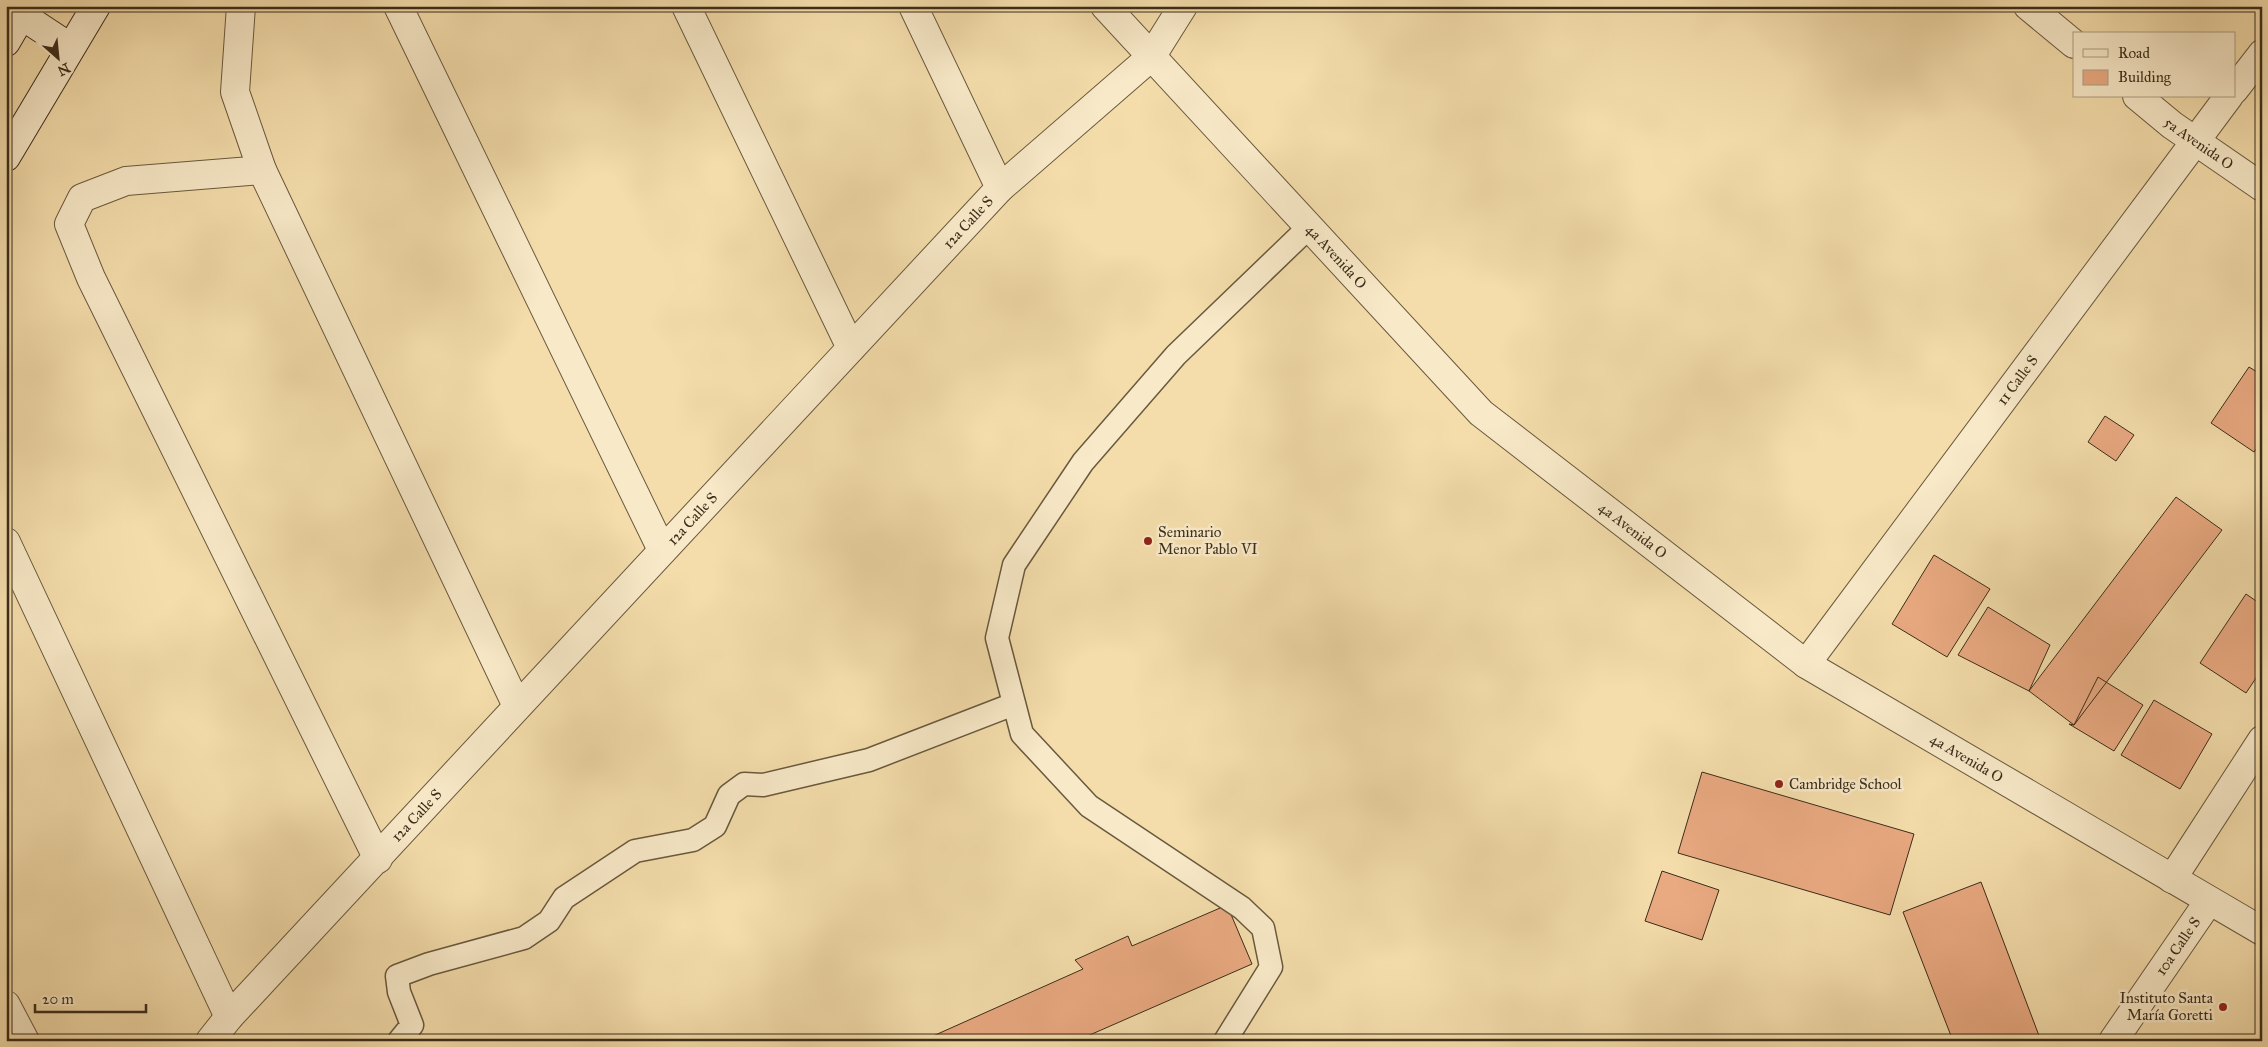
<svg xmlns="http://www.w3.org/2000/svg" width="2268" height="1047" font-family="'IM FELL Great Primer',serif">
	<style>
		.building { fill: #e9a981; stroke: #3b2d1a }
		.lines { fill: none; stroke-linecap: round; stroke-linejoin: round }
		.lane-casing { stroke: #69593e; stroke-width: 25 }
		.street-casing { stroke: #69593e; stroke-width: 30 }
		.secondary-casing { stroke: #3b2d1a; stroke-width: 30 }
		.lane { stroke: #f8e9c8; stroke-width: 22 }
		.street { stroke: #f8e9c8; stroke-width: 28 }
		.secondary { stroke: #f8e9c8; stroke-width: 28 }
		.poi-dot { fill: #8f2418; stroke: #f8e9c8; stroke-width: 2 }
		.labels { text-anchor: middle; stroke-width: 5; stroke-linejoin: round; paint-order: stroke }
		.street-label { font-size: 15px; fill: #3b2d1a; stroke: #f8e9c8 }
		.poi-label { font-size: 15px; fill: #3b2d1a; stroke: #f8e9c8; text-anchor: start }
	</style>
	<rect width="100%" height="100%" fill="#f4ddab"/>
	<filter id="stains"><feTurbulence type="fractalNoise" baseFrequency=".004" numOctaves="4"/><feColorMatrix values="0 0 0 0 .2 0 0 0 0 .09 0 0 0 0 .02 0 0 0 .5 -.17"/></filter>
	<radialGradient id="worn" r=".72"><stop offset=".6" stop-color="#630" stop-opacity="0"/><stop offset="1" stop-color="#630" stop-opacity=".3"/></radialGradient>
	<path class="building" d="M2249,367L2262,375V441L2254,452L2211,423Z
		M2105,416L2134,435L2116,461L2088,442Z
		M2176,497L2222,530L2074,725L2029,691Z
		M1934,555L1990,589L1947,657L1892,624Z
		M2246,594L2262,605V669L2246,693L2200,663Z
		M1988,607L2050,645L2029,691L1958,655Z
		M2098,677L2143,705L2114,751L2069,724L2074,725Z
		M2154,700L2212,734L2180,789L2121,755Z
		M1702,772L1914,834L1890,915L1678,853Z
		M1662,871L1719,890L1702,940L1645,921Z
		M1981,882L2041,1041H1953L1903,912Z
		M1227,905L1252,964L1076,1041H929L933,1036L1083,969L1075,960L1128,936L1132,946Z"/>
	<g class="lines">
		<g class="lane-casing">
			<path id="lane" d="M399,1041L412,1025L399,992L397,976L429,964L524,938L549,921L564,898L635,851L693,840L715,826L729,795L744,784L763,785L869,760L1014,704
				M1225,1041L1271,967L1263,928L1242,908L1089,806L1022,734L997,638L1014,565L1083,462L1176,355L1308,228"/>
		</g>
		<g class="street-casing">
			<g id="street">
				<path d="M241,6L235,92L262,170L126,181L82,198L69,224L91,278L378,859"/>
				<path d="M398,6L662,550"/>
				<path d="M686,6L851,348"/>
				<path d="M913,6L1000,188"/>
				<path id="s1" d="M1105,6L1481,413L1806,664L2262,931"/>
				<path d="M2028,6L2074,44"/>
				<path d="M2234,90L2262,54"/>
				<path id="s2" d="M2137,96L2172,125L2262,187"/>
				<path d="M262,170L517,706"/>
				<path d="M6,542L229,1017"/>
				<path id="s3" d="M1806,664L2229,96"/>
				<path d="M2172,879L2262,740"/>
				<path d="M6,1005L25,1041"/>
				<path id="s4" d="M210,1041L229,1017L1000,188L1151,57L1183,6"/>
				<path id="s5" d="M2113,1041L2209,901"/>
			</g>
		</g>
		<g class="secondary-casing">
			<path id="secondary" d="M21,15L71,48
				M6,42L27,6
				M6,157L96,6"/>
		</g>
		<use href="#lane" class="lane"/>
		<use href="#street" class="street"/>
		<use href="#secondary" class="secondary"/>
	</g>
	<g class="poi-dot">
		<circle cx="1148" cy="541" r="5"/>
		<circle cx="1779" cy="784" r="5"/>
		<circle cx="2223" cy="1007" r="5"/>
	</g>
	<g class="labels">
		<g class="street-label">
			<text dy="5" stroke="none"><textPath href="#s2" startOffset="78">5a Avenida O</textPath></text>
			<text dy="5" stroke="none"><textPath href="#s4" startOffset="1116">12a Calle S</textPath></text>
			<text dy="5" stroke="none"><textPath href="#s1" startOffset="341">4a Avenida O</textPath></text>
			<text dy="5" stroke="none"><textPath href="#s3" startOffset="354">11 Calle S</textPath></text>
			<text dy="5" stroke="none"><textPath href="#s4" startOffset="711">12a Calle S</textPath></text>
			<text dy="5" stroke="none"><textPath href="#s1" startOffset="746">4a Avenida O</textPath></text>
			<text dy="5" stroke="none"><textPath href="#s1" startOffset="1151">4a Avenida O</textPath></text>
			<text dy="5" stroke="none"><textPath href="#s4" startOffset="306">12a Calle S</textPath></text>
			<text dy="5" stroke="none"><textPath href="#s5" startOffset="115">10a Calle S</textPath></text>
		</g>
		<g class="poi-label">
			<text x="1158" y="537">Seminario<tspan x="1158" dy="17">Menor Pablo VI</tspan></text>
			<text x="1789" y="789">Cambridge School</text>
			<text x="2213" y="1003" text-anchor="end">Instituto Santa<tspan x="2213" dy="17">María Goretti</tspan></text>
		</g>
	</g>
	<rect width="2268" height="1047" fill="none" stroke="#f4ddab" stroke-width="25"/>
	<rect x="8" y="8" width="2253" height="1032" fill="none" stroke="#3b2d1a" stroke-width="2.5"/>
	<rect x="12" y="12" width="2243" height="1022" fill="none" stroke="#3b2d1a"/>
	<rect x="2073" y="32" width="162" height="65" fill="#f8e9c8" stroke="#ac9e82"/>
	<rect x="2083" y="49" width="25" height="8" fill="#f8e9c8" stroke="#ac9e82"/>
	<text x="2118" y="58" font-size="15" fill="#3b2d1a">Road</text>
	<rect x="2083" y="70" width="25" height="15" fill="#e9a981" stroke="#ac9e82"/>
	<text x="2118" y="82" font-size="15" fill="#3b2d1a">Building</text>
	<g transform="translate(58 58) rotate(153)" stroke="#f8e9c8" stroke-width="4" paint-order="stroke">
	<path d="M0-4L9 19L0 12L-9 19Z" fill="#3b2d1a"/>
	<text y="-8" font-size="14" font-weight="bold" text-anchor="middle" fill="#3b2d1a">N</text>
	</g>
	<path d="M35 1004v8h111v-8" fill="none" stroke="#3b2d1a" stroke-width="2.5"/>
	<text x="42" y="1004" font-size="15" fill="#3b2d1a" stroke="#f8e9c8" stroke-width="4" paint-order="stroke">20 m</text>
	<rect width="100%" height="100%" filter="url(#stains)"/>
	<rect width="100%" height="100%" fill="url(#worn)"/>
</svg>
